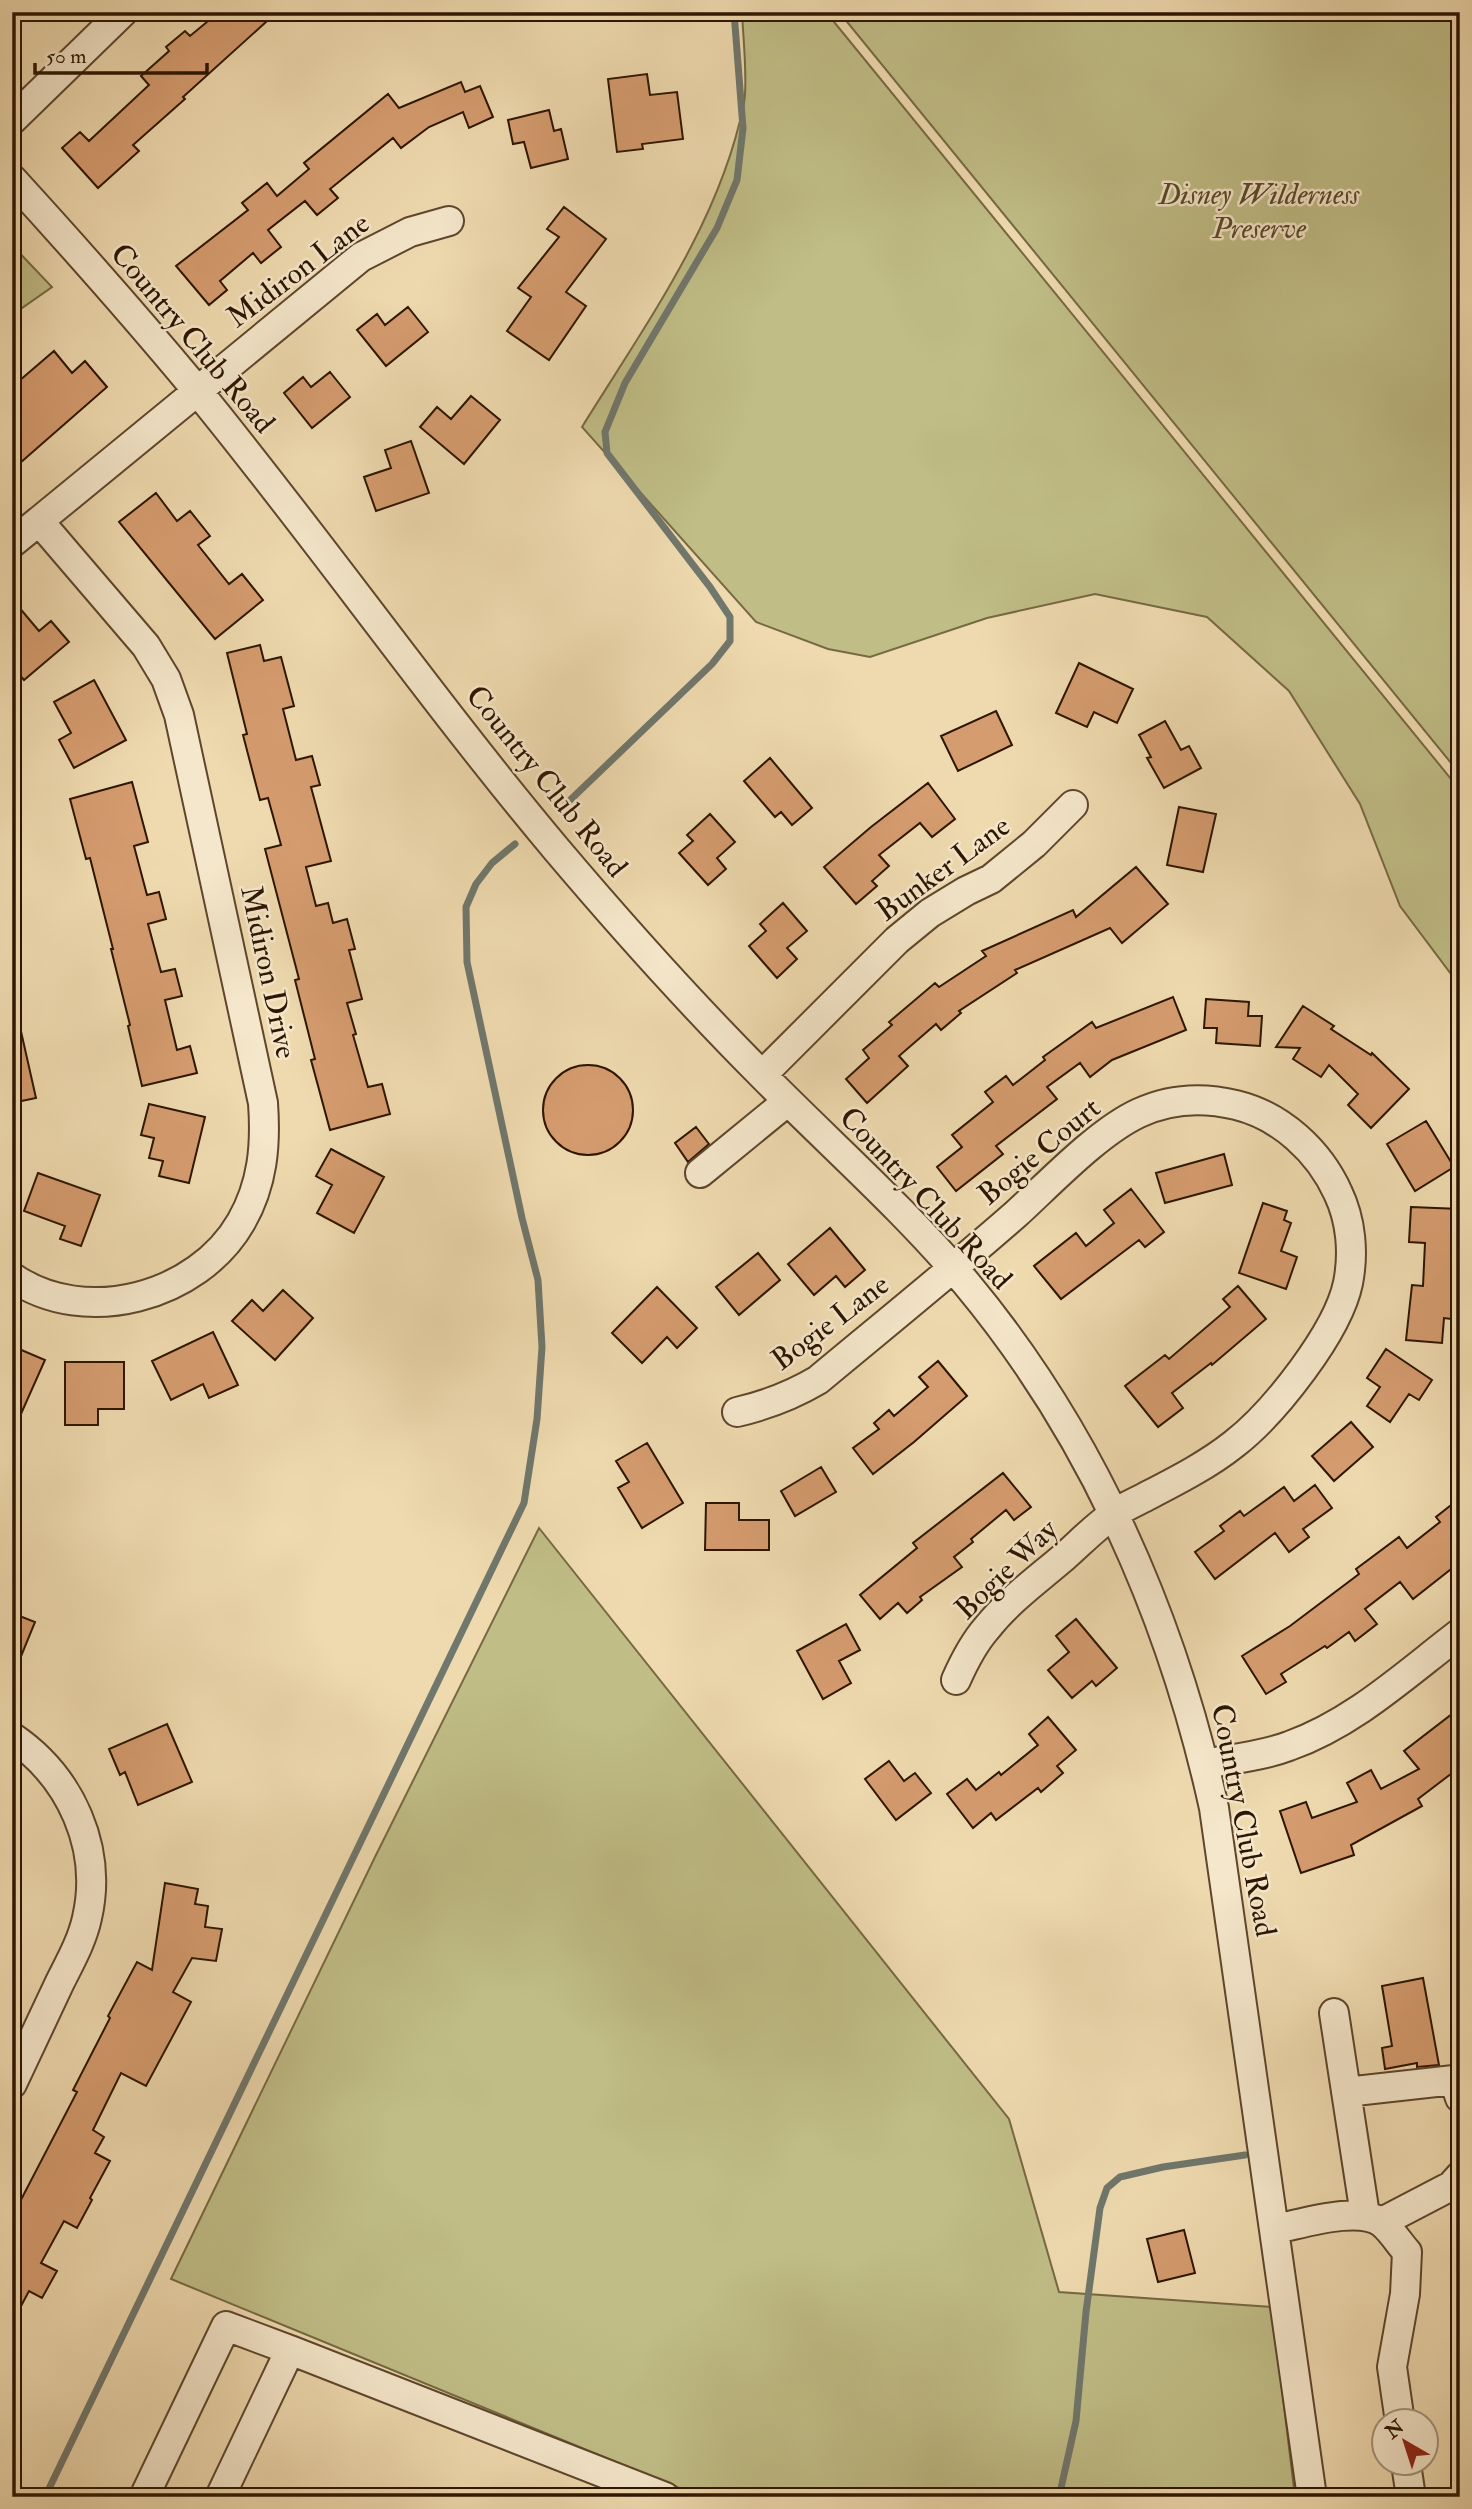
<svg xmlns="http://www.w3.org/2000/svg" width="1472" height="2509" font-family="'IM FELL Double Pica',serif">
	<style>
		.green { fill: #c0bd86; stroke: #766943; stroke-width: 2 }
		.lines { fill: none; stroke-linecap: round; stroke-linejoin: round }
		.stream { stroke: #70776c; stroke-width: 7 }
		.building { fill: #d59c6f; stroke: #2d1500; stroke-width: 2 }
		.minor-casing { stroke: #5e462c; stroke-width: 32 }
		.minor { stroke: #f5e7cb; stroke-width: 28 }
		.labels { text-anchor: middle; stroke-width: 5; stroke-linejoin: round; paint-order: stroke }
		.park-label { font-size: 30px; font-style: italic; fill: #594728; stroke: #f5e7cb }
		.street-label { font-size: 30px; fill: #2d1500; stroke: #f5e7cb }
	</style>
	<rect width="100%" height="100%" fill="#efdaaf"/>
	<filter id="stains"><feTurbulence type="fractalNoise" baseFrequency=".00286" numOctaves="4"/><feColorMatrix values="0 0 0 0 .2 0 0 0 0 .09 0 0 0 0 .02 0 0 0 .5 -.17"/></filter>
	<radialGradient id="worn" r=".72"><stop offset=".6" stop-color="#630" stop-opacity="0"/><stop offset="1" stop-color="#630" stop-opacity=".3"/></radialGradient>
	<path class="green" d="M742,12H826L1460,790V986L1400,906L1360,804L1289,691L1207,617L1095,594L987,618L870,657L828,649L756,622L582,427C645,325 720,223 744,103C748,81 743,37 742,12Z
		M839,12H1460V774Z
		M12,245L52,287L12,315Z
		M539,1528L1009,2119L1059,2292L1272,2307L1295,2497H701L171,2279L375,1857Z"/>
	<g class="lines">
		<path class="stream" d="M566,804L712,664L730,641V617L710,587L607,453L605,432L625,383L717,228L737,180L743,128L734,12
			M45,2497L524,1503L537,1419L542,1347L538,1280L522,1218L467,962L466,907L476,884L492,863L515,844
			M1059,2497L1076,2421L1086,2312L1100,2208L1107,2188L1120,2177L1163,2167L1245,2155"/>
	</g>
	<path class="building" d="M219,12H277L183,97L185,99L133,145L139,151L98,188L62,148L80,132L89,141L149,85L141,76L169,51L166,47L185,31L190,36Z
		M647,74L650,95L677,92L683,139L642,144L643,149L617,152L608,79Z
		M461,82L465,92L480,86L493,117L469,128L463,112L429,127L401,148L393,138L330,189L338,198L317,215L305,201L268,230L281,247L261,263L253,253L220,281L227,290L209,305L176,266L248,210L242,203L267,183L277,196L309,169L304,163L388,94L399,108Z
		M549,110L554,131L561,129L568,159L531,168L524,142L513,144L508,120Z
		M564,207L606,239L566,292L586,306L549,360L507,331L531,297L518,288L559,237L547,229Z
		M408,307L428,332L386,366L357,330L377,314L385,325Z
		M54,351L72,373L85,361L107,387L12,470V387Z
		M330,372L350,397L312,428L284,393L303,377L311,387Z
		M471,396L500,420L464,464L420,427L437,407L451,419Z
		M411,441L429,493L376,511L364,477L391,468L385,450Z
		M156,493L177,521L190,511L210,536L198,545L229,584L242,574L263,600L215,639L119,522Z
		M12,599L39,631L51,621L69,642L24,680L12,666Z
		M260,645L264,661L281,657L294,706L283,709L296,760L312,756L320,785L311,787L331,861L306,867L316,906L328,903L333,923L347,919L355,949L349,950L362,999L347,1003L356,1034L353,1035L368,1087L382,1084L390,1114L330,1130L311,1060L315,1059L295,980L299,979L265,849L281,845L268,798L260,800L243,735L247,734L227,653Z
		M1079,663L1133,689L1117,723L1094,712L1087,727L1056,713Z
		M94,680L126,740L74,768L59,740L71,733L54,702Z
		M996,711L1012,745L958,771L941,736Z
		M1165,721L1181,750L1189,746L1201,768L1164,788L1147,758L1151,757L1139,735Z
		M770,758L812,808L792,825L781,812L775,817L744,781Z
		M132,782L148,842L134,846L147,895L159,892L166,919L148,924L161,972L175,969L182,996L165,1000L177,1050L190,1046L197,1073L142,1086L128,1026L130,1025L111,949H113L90,858L86,859L70,799Z
		M928,783L955,819L932,837L920,823L879,855L889,866L872,881L877,886L856,904L824,867L871,827Z
		M1179,807L1216,814L1203,872L1167,865Z
		M710,814L735,842L717,858L726,869L708,885L679,853L693,841L687,835Z
		M1136,867L1168,904L1122,943L1110,928L1015,970L1017,973L959,1011L961,1013L941,1030L936,1024L899,1056L908,1066L867,1103L846,1079L869,1058L863,1050L892,1025L889,1022L935,983L939,987L986,956L982,951L1073,910L1076,917Z
		M783,903L807,931L787,948L797,959L777,978L749,946L766,931L760,924Z
		M1173,997L1186,1030L1112,1060L1090,1077L1080,1063L1047,1087L1057,1099L996,1146L1003,1154L956,1191L937,1167L962,1147L952,1135L993,1102L985,1092L1006,1076L1013,1085L1045,1060L1043,1057L1092,1022L1096,1028Z
		M1206,999L1249,1002L1248,1016H1262L1260,1046L1216,1043L1217,1028H1204Z
		M1303,1006L1334,1026L1331,1029L1371,1055L1372,1053L1409,1089L1371,1128L1348,1105L1358,1094L1329,1065L1321,1077L1293,1059L1300,1048L1276,1047Z
		M20,1027L36,1098L12,1103V1028Z
		M543 1110a45 45 0 1 1 90 0a45 45 0 1 1-90 0Z
		M149,1104L205,1117L189,1183L159,1176L163,1161L149,1158L154,1138L141,1135Z
		M1426,1121L1454,1167L1415,1191L1387,1144Z
		M696,1127L709,1144L688,1162L675,1143Z
		M331,1149L384,1177L354,1233L317,1213L332,1185L316,1176Z
		M1224,1154L1232,1185L1165,1203L1156,1173Z
		M38,1173L100,1195L81,1246L60,1239L65,1226L24,1211Z
		M1131,1189L1164,1232L1145,1247L1139,1240L1061,1299L1034,1266L1076,1233L1086,1246L1114,1223L1104,1210Z
		M1263,1203L1287,1211L1284,1220L1291,1223L1281,1251L1297,1257L1286,1289L1239,1273Z
		M1411,1207L1460,1209V1320L1444,1318L1442,1343L1406,1340L1412,1285L1423,1286L1425,1243L1409,1242Z
		M830,1228L865,1270L845,1287L836,1276L814,1295L788,1264Z
		M758,1253L780,1280L739,1315L716,1287Z
		M1238,1286L1266,1319L1212,1365L1211,1363L1172,1393L1183,1408L1158,1427L1125,1386L1165,1355L1169,1359L1230,1307L1223,1299Z
		M657,1287L697,1328L677,1348L667,1337L642,1363L612,1333Z
		M283,1290L313,1318L275,1360L232,1321L252,1300L263,1311Z
		M213,1332L238,1385L209,1398L203,1384L171,1400L152,1361Z
		M12,1346L45,1360L12,1434Z
		M1386,1349L1432,1380L1419,1400L1409,1394L1390,1422L1367,1406L1380,1387L1367,1378Z
		M938,1361L967,1396L914,1442L873,1474L853,1448L879,1429L874,1423L889,1410L894,1416L928,1387L919,1377Z
		M65,1362H124V1409H98V1425H65Z
		M1351,1422L1373,1447L1334,1481L1312,1456Z
		M647,1443L683,1503L642,1528L618,1488L629,1482L616,1461Z
		M821,1467L836,1492L795,1516L781,1491Z
		M1003,1473L1031,1507L1014,1520L1006,1510L971,1539L973,1542L954,1557L962,1567L920,1597L922,1600L907,1613L898,1603L880,1619L860,1595L917,1548L913,1543Z
		M1315,1485L1332,1508L1303,1529L1309,1537L1289,1552L1275,1533L1215,1579L1195,1552L1224,1531L1220,1526L1240,1511L1244,1516L1284,1487L1294,1501Z
		M1460,1498V1562L1413,1599L1400,1582L1365,1609L1377,1624L1355,1641L1349,1632L1327,1648L1325,1646L1281,1674L1286,1682L1266,1694L1242,1656L1290,1626L1359,1574L1356,1569L1399,1537L1407,1548L1440,1522L1436,1517Z
		M706,1503H739V1520H769V1550H705Z
		M12,1613L35,1622L13,1676L12,1675Z
		M1076,1619L1117,1668L1096,1686L1092,1681L1072,1698L1048,1670L1069,1652L1056,1636Z
		M846,1624L860,1650L839,1661L851,1683L823,1699L797,1651Z
		M1452,1714L1460,1724V1767L1418,1799L1422,1806L1351,1845L1354,1855L1301,1873L1280,1811L1306,1802L1312,1818L1357,1802L1347,1783L1371,1770L1381,1789L1419,1769L1404,1751Z
		M1048,1717L1076,1750L1057,1766L1063,1773L1041,1792L1038,1788L996,1820L991,1813L973,1828L947,1794L967,1779L976,1790L999,1772L1001,1775L1038,1745L1029,1734Z
		M167,1724L192,1782L138,1805L125,1772L120,1775L109,1749Z
		M889,1761L904,1781L915,1773L931,1793L896,1820L865,1779Z
		M165,1883L198,1889L195,1904L208,1906L205,1927L222,1929L216,1961L192,1958L173,1992L191,2002L146,2086L121,2073L93,2130L104,2137L95,2153L110,2161L90,2198L92,2200L77,2228L64,2221L41,2263L57,2271L42,2298L29,2291L12,2323V2217L77,2092L73,2090L110,2018L108,2016L137,1962L152,1970Z
		M1423,1978L1439,2065L1417,2067V2063L1385,2069L1382,2048L1392,2046L1382,1986Z
		M1184,2230L1195,2273L1158,2282L1147,2239Z"/>
	<g class="lines">
		<g class="minor-casing">
			<path id="minor" d="M12,120L123,12
				M12,179C75,248 136,317 195,388C319,539 431,700 557,850C623,928 692,1005 765,1078C832,1146 905,1210 966,1283C1092,1434 1172,1617 1214,1808L1312,2497
				M39,521L361,257L410,232L449,221
				M12,543L39,521L146,646L166,679L179,715L263,1103C266,1145 263,1184 241,1222C198,1297 85,1328 12,1277
				M762,1075L897,940L930,913L966,891L991,879L1034,844L1073,805
				M700,1173L788,1101
				M737,1412C767,1405 791,1396 818,1380C884,1325 951,1271 1016,1214C1050,1183 1098,1132 1139,1113C1169,1099 1203,1097 1236,1105C1281,1116 1319,1151 1338,1193C1351,1220 1354,1253 1348,1283C1338,1332 1274,1413 1234,1444C1209,1464 1178,1480 1149,1495C1138,1501 1125,1506 1114,1514C1096,1526 1080,1543 1064,1557C1037,1580 1008,1601 986,1629C973,1644 964,1662 956,1680
				M12,1737C71,1777 103,1848 87,1918C82,1941 70,1962 60,1982C44,2016 28,2050 12,2084
				M1204,1764C1232,1759 1263,1756 1289,1746C1354,1723 1406,1674 1460,1633
				M1334,2013L1365,2215
				M1346,2092L1454,2080L1460,2098
				M1382,2222L1451,2186L1460,2176
				M1275,2229C1302,2224 1359,2205 1382,2223C1391,2230 1399,2243 1407,2252L1405,2294L1392,2367L1400,2422
				M1406,2464L1411,2497
				M144,2497L226,2326L290,2350
				M220,2497L290,2350L665,2497"/>
		</g>
		<use href="#minor" class="minor"/>
	</g>
	<g class="labels">
		<g class="park-label">
			<text x="1259" y="204">Disney Wilderness<tspan x="1259" dy="34">Preserve</tspan></text>
		</g>
		<g class="street-label">
			<text transform="translate(298 270) rotate(-37)" y="10">Midiron Lane</text>
			<text transform="translate(193 338) rotate(50)" y="10">Country Club Road</text>
			<text transform="translate(547 781) rotate(51)" y="10">Country Club Road</text>
			<text transform="translate(943 868) rotate(-36)" y="10">Bunker Lane</text>
			<text transform="translate(269 972) rotate(78)" y="10">Midiron Drive</text>
			<text transform="translate(1039 1151) rotate(-40)" y="10">Bogie Court</text>
			<text transform="translate(926 1198) rotate(47)" y="10">Country Club Road</text>
			<text transform="translate(830 1322) rotate(-37)" y="10">Bogie Lane</text>
			<text transform="translate(1006 1569) rotate(-44)" y="10">Bogie Way</text>
			<text transform="translate(1244 1820) rotate(79)" y="10">Country Club Road</text>
		</g>
	</g>
	<rect width="1472" height="2509" fill="none" stroke="#efdaaf" stroke-width="42"/>
	<rect x="14" y="14" width="1444" height="2481" fill="none" stroke="#2d1500" stroke-width="3.5"/>
	<rect x="21" y="21" width="1430" height="2467" fill="none" stroke="#2d1500" stroke-width="2"/>
	<g transform="translate(1405 2442) rotate(321)"><circle r="33" fill="#f5e7cb" stroke="#a5937a" stroke-width="2"/>
	<path d="M0-5L12 26L0 18L-12 26Z" fill="#8f2418"/>
	<text y="-10" font-size="19" font-weight="bold" text-anchor="middle" fill="#2d1500">N</text>
	</g>
	<path d="M35 63v10h172v-10" fill="none" stroke="#2d1500" stroke-width="3.5"/>
	<text x="46" y="63" font-size="21" fill="#2d1500" stroke="#f5e7cb" stroke-width="5" paint-order="stroke">50 m</text>
	<rect width="100%" height="100%" filter="url(#stains)"/>
	<rect width="100%" height="100%" fill="url(#worn)"/>
</svg>
